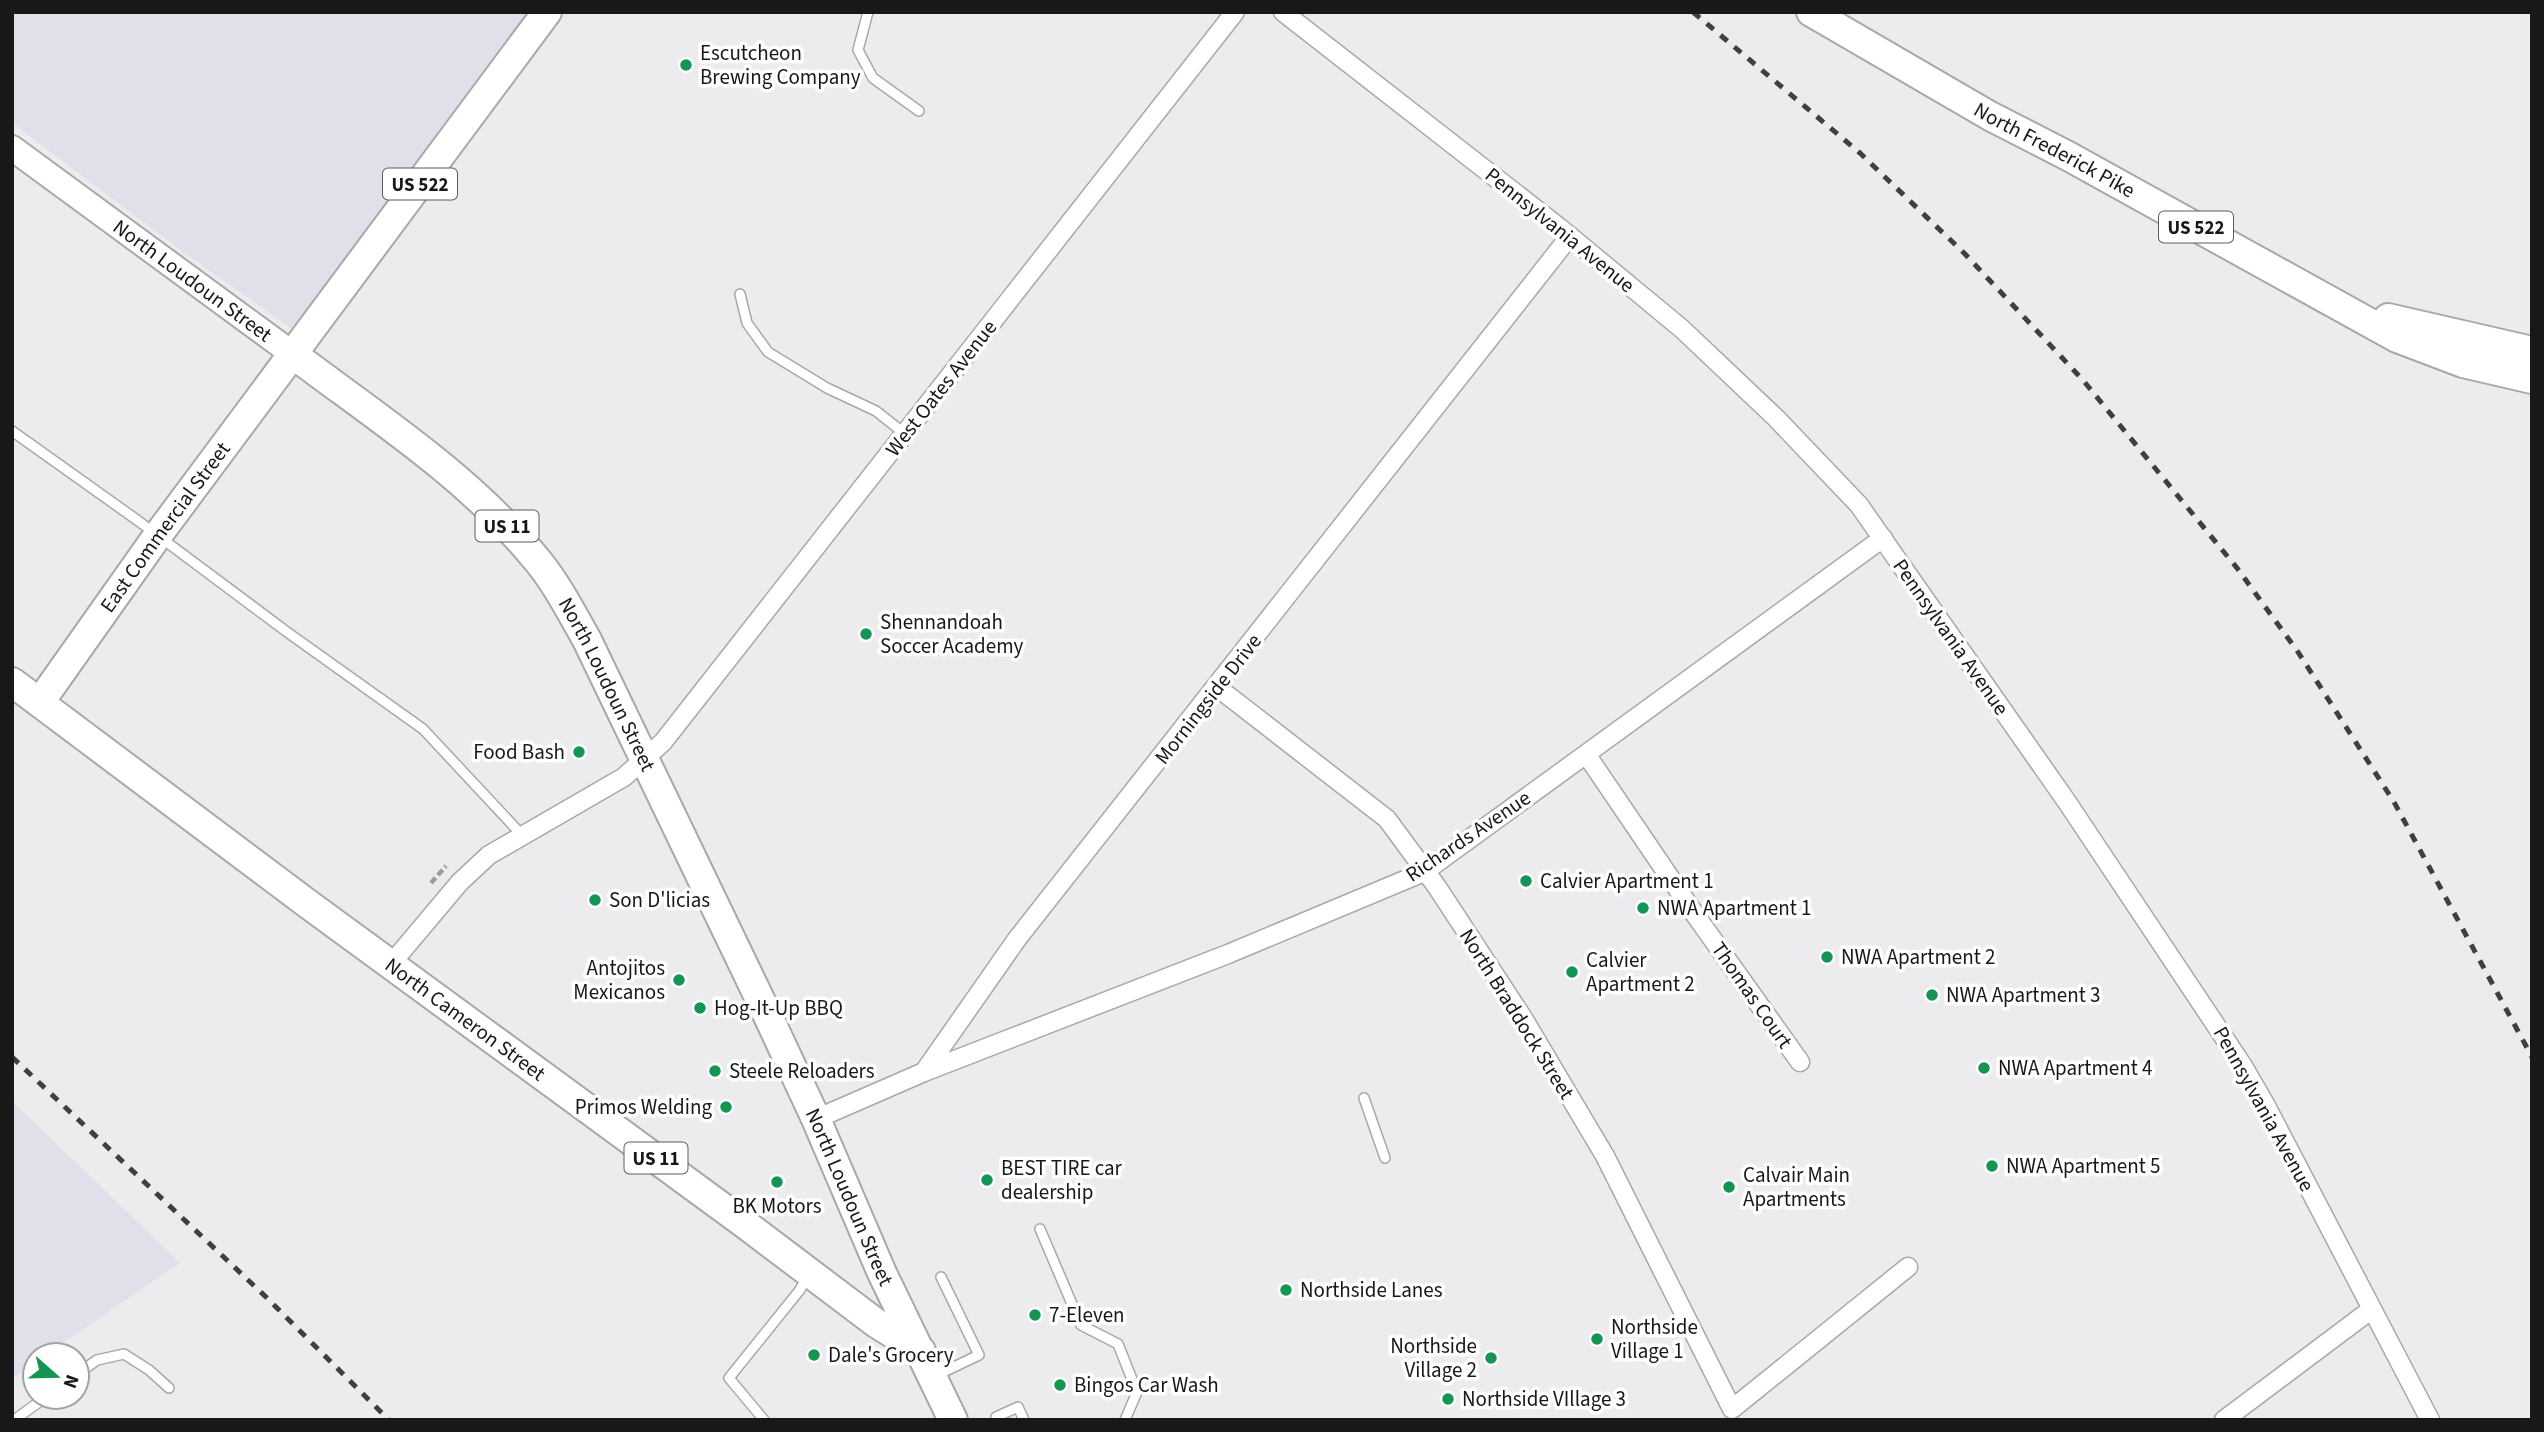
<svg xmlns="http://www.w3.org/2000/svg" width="2544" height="1432" font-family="'Source Sans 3',sans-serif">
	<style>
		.built { fill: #e1dfe9 }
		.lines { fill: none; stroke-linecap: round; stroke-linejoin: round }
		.lane-casing { stroke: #a8a7aa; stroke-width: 12 }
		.street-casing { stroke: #a8a7aa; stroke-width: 21 }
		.secondary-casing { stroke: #a8a7aa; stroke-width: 28 }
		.primary-casing { stroke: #a8a7aa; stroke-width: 32 }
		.path { stroke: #9b9a9c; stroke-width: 4.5; stroke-dasharray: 7 3.5; stroke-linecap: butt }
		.lane { stroke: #fff; stroke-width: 9 }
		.street { stroke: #fff; stroke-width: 18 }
		.secondary { stroke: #fff; stroke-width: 24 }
		.primary { stroke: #fff; stroke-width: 28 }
		.rail { stroke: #3f3e40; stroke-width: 5; stroke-dasharray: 9 9; stroke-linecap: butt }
		.poi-dot { fill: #149553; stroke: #fff; stroke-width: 2.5 }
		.labels { text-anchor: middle; stroke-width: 7; stroke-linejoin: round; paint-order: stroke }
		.shield { fill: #fff; stroke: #5d5d5e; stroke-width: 2 }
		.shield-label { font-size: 19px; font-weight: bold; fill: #181819 }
		.poi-label { font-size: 21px; fill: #181819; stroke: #fff; text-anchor: start }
		.street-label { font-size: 21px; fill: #181819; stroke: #fff }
	</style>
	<rect width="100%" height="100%" fill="#ecebee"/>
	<path class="built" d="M12,12H535L298,333L183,252L12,123Z
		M12,1101L180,1263L45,1355H35V1362L12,1378Z"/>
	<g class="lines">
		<g class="lane-casing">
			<path id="lane" d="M868,12L858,50L873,78L919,111
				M740,294L747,323L768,352L827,388L876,411L905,434
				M12,431L137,520L287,632L423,729L521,834
				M1364,1098L1385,1158
				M1040,1229L1081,1325L1118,1344L1137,1392L1125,1420
				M77,1374L97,1360L124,1354L149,1370L169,1388
				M935,1376L979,1355L941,1277
				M996,1417L1018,1407L1024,1420
				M14,1420L46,1397
				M764,1420L729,1378L799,1291L809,1275"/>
		</g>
		<g class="street-casing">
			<path id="street" d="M1283,12L1560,228L1682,329L1776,418L1859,505L2067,802L2243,1066L2265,1104L2430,1420
				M1217,687L1387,819L1437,887L1523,1018L1605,1156L1732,1409L1908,1267
				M1586,754L1696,916L1800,1062
				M391,964L460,882L489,855L624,777L663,742L1235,12
				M924,1072L1228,954L1424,872L1883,538
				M816,1119L924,1072L1017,939L1570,236
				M2224,1420L2372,1309"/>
		</g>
		<g class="secondary-casing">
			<g id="secondary">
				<path id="s1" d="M12,148L294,355"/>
			</g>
		</g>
		<g class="primary-casing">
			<g id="primary">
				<path id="s2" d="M1811,12L1990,116L2068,156L2397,338L2463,363L2532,379"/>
				<path d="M2388,318L2532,351"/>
				<path id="s3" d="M294,355C376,417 466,475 532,554C555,580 570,610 587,640L768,1016L816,1119L882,1273L953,1420"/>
				<path id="s4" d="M12,682L308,904L745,1224L876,1323L921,1351"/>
				<path id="s5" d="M40,702L158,535L547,12"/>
			</g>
		</g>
		<path class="path" d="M431,883L446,866"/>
		<use href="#lane" class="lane"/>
		<use href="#street" class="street"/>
		<use href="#secondary" class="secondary"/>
		<use href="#primary" class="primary"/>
		<path class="rail" d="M1693,12L1860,153L1965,254L2082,379L2237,568L2298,652L2394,802L2532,1057
			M12,1057L266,1297L389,1420"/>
	</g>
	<g class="poi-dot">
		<circle cx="686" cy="65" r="7"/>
		<circle cx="866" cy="634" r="7"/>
		<circle cx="579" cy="752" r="7"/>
		<circle cx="1526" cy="881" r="7"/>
		<circle cx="595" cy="900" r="7"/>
		<circle cx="1643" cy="908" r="7"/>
		<circle cx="1827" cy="957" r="7"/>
		<circle cx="1572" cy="972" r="7"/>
		<circle cx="679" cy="980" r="7"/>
		<circle cx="1932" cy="995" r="7"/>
		<circle cx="700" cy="1008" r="7"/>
		<circle cx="1984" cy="1068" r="7"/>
		<circle cx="715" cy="1071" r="7"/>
		<circle cx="726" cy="1107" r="7"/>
		<circle cx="1992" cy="1166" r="7"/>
		<circle cx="987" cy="1180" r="7"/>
		<circle cx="777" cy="1182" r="7"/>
		<circle cx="1729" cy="1187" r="7"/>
		<circle cx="1286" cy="1290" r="7"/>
		<circle cx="1035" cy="1315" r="7"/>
		<circle cx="1597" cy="1339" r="7"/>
		<circle cx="814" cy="1355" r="7"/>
		<circle cx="1491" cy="1358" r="7"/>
		<circle cx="1060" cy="1385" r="7"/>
		<circle cx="1448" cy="1399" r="7"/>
	</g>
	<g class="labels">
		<g class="shield">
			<rect x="383" y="168.5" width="74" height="31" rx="5"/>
			<rect x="2159" y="211.5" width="74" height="31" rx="5"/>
			<rect x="475.5" y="510.5" width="63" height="31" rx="5"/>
			<rect x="624.5" y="1142.5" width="63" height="31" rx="5"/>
		</g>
		<g class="shield-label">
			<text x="420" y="191">US 522</text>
			<text x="2196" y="234">US 522</text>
			<text x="507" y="533">US 11</text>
			<text x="656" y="1165">US 11</text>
		</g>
		<g class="poi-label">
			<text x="700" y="60">Escutcheon<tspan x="700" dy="24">Brewing Company</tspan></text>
			<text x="880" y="629">Shennandoah<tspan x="880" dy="24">Soccer Academy</tspan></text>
			<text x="565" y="759" text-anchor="end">Food Bash</text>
			<text x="1540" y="888">Calvier Apartment 1</text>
			<text x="609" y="907">Son D'licias</text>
			<text x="1657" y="915">NWA Apartment 1</text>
			<text x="1841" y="964">NWA Apartment 2</text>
			<text x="1586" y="967">Calvier<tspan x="1586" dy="24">Apartment 2</tspan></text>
			<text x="665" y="975" text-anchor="end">Antojitos<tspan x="665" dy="24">Mexicanos</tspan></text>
			<text x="1946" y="1002">NWA Apartment 3</text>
			<text x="714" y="1015">Hog-It-Up BBQ</text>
			<text x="1998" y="1075">NWA Apartment 4</text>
			<text x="729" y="1078">Steele Reloaders</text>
			<text x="712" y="1114" text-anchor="end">Primos Welding</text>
			<text x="2006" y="1173">NWA Apartment 5</text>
			<text x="1001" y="1175">BEST TIRE car<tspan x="1001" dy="24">dealership</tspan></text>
			<text x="1743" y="1182">Calvair Main<tspan x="1743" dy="24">Apartments</tspan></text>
			<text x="777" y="1213" text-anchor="middle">BK Motors</text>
			<text x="1300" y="1297">Northside Lanes</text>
			<text x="1049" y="1322">7-Eleven</text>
			<text x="1611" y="1334">Northside<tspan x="1611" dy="24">Village 1</tspan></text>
			<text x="1477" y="1353" text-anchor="end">Northside<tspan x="1477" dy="24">Village 2</tspan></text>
			<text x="828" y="1362">Dale's Grocery</text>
			<text x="1074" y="1392">Bingos Car Wash</text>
			<text x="1462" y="1406">Northside VIllage 3</text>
		</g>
		<g class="street-label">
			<text dy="7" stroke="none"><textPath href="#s2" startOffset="280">North Frederick Pike</textPath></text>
			<text transform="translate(1560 230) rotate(39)" y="7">Pennsylvania Avenue</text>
			<text dy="7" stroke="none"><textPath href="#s1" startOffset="224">North Loudoun Street</textPath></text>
			<text transform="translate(941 388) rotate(-52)" y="7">West Oates Avenue</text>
			<text dy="7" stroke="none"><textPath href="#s5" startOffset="215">East Commercial Street</textPath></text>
			<text transform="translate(1951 637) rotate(55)" y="7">Pennsylvania Avenue</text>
			<text dy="7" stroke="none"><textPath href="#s3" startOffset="462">North Loudoun Street</textPath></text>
			<text transform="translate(1208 699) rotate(-52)" y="7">Morningside Drive</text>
			<text transform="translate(1468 836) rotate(-34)" y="7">Richards Avenue</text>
			<text transform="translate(1752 995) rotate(55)" y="7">Thomas Court</text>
			<text transform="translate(1517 1014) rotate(58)" y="7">North Braddock Street</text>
			<text dy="7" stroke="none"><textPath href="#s4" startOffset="565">North Cameron Street</textPath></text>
			<text transform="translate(2264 1109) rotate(61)" y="7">Pennsylvania Avenue</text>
			<text dy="7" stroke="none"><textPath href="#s3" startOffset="1029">North Loudoun Street</textPath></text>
		</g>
	</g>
	<rect width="2544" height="1432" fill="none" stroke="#181819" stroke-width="28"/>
	<g transform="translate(56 1376) rotate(110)"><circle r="33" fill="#ffffff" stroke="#a3a3a3" stroke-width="2"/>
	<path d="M0-5L12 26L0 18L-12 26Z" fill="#149553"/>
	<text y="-10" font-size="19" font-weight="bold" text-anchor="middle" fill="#181819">N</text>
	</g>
</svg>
